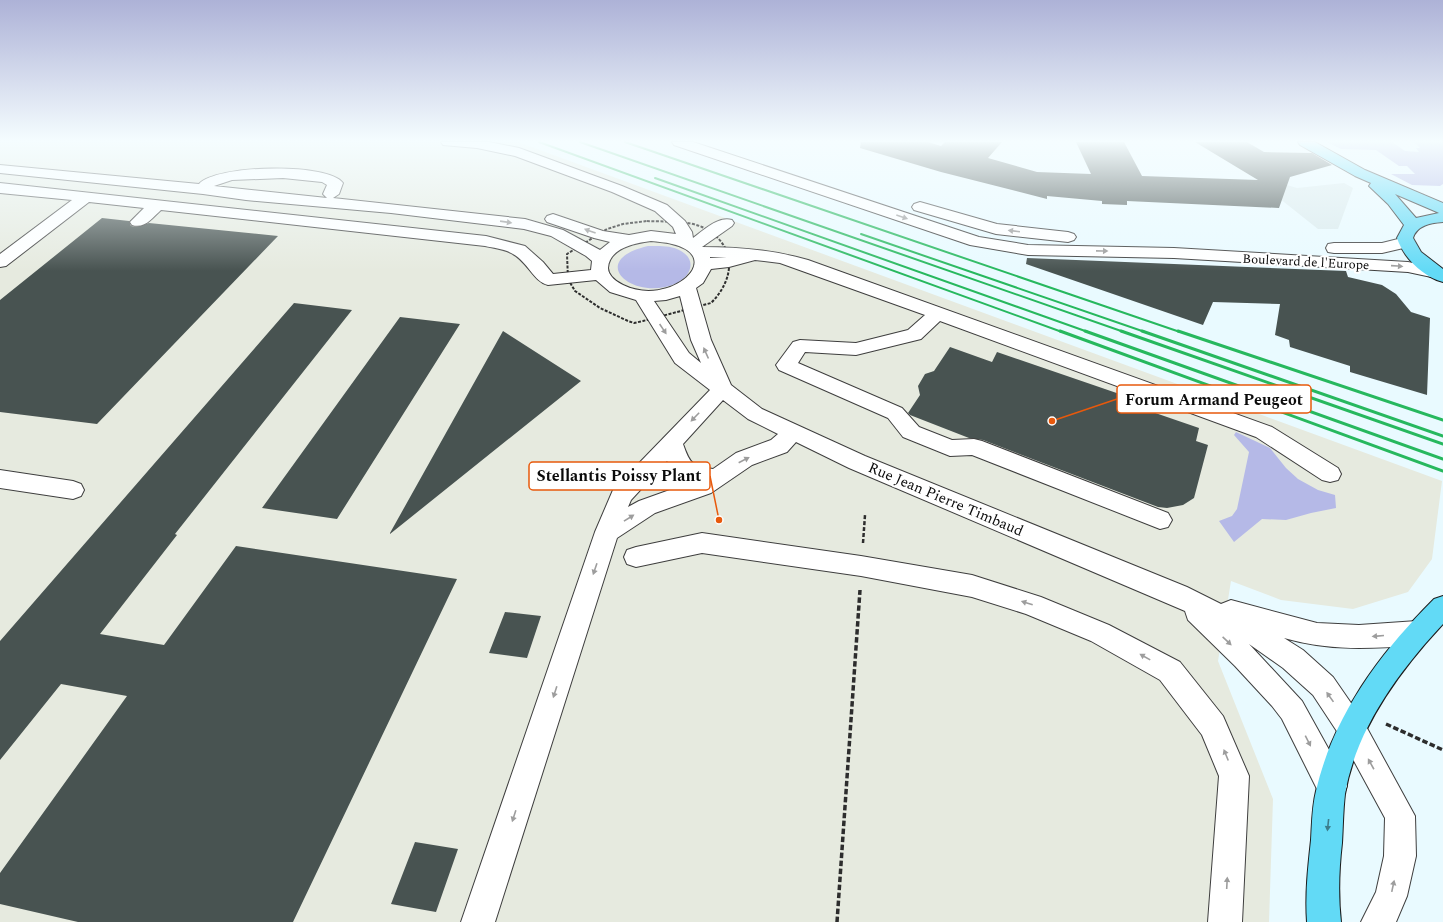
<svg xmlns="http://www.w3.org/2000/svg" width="1443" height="922" font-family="Spectral,serif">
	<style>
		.industrial { fill: #e6eadf }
		.green { fill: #b5b9e7 }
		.plaza { fill: #daeaed }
		.building { fill: #485351 }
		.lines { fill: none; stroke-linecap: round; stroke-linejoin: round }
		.minor-casing { stroke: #3e3e3e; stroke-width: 2 }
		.major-casing { stroke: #1c1c1c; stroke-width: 2 }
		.path-far2 { stroke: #2d2d2d; stroke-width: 2; stroke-dasharray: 3 1.5; stroke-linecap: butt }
		.path-far1 { stroke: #2d2d2d; stroke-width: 2.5; stroke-dasharray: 4 2; stroke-linecap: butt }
		.path { stroke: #2d2d2d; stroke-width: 3.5; stroke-dasharray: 5.5 2.5; stroke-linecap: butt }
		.minor { fill: #fff; fill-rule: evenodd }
		.major { fill: #62daf6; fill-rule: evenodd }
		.rail-far1 { stroke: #27b85e; stroke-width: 2 }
		.rail { stroke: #27b85e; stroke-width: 3 }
		.oneway { fill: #9d9d9d }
		.oneway2 { fill: #3b7d8c }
		.labels { text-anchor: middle; stroke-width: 4; stroke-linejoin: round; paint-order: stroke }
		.far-street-label { font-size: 13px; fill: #0b0b0b; stroke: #fff }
		.street-label { font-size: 15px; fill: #0b0b0b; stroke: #fff }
		.leader { fill: none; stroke: #e8590c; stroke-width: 1.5 }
		.callout-dot { fill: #e8590c; stroke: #fff; stroke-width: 1.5 }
		.callout { fill: #fff; stroke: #e8590c; stroke-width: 1.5 }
		.callout-label { font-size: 16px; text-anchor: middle; font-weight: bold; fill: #0b0b0b }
	</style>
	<rect width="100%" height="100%" fill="#e9faff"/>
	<path class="industrial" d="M0,142H518L1442,481L1432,559L1408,592L1353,609L1281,600L1231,581L1218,661L1273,799L1269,922H0Z"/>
	<path class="green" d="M1327,142H1392L1405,151L1419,152L1416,148H1420L1414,142H1443V184L1440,186L1412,185L1391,174H1415L1407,166H1399L1376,150L1341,149Z
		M648,246C659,246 671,245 681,251C697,260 691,276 677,283C635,303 584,261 648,246Z
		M1236,432L1270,448L1286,468L1298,479L1318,490L1335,495L1336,508L1311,513L1286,520L1262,519L1234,542L1219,521L1232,516L1237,509L1249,452L1234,435Z"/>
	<path class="plaza" d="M1344,183L1353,188L1338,229H1318L1279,198L1287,185L1297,188Z"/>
	<path class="building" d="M861,142H928L941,146L945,142H1002L988,158L1037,172L1091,174L1076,142H1124L1142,176L1258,180L1195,142H1247L1264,152L1312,153L1332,165L1290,177L1279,208L1127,201V205L1102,204V201L1047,196V199L941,172L860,148Z
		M102,218L129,221L131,226L136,227L149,223L278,236L97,424L0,412V300Z
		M1027,258L1346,271L1348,277L1382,285L1396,294L1411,312L1430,318L1427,395L1350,372V366L1290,347L1289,340L1275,335L1280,304L1213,302L1203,325L1026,264Z
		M294,303L352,310L175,534L177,535L100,634L164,645L236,546L457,579L293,922H78L0,904V873L127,696L61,684L0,760V641Z
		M400,317L460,324L337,519L262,508Z
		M503,331L581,381L390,534V533Z
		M950,347L992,362L997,352L1137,400L1135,406L1199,428L1196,441L1208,445L1194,498L1183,505L1167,508L1158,507L983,440L969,438L910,415L908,413L920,395L918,386L925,374L934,371Z
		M505,612L541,616L527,658L489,653Z
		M415,842L458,849L436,912L391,904Z"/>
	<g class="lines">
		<g class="minor-casing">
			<path id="minor" d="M441,142H489L519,148L622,186L667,205L685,221L692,232L693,238C704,230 718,216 732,220L734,223L732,226L702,247C738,247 774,250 808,260L1272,427L1338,468L1341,474L1338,480L1330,482L1322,480L1256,437L940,321L921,339L856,355L805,352L798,363L902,408L919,427L952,440L974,439L982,441L1168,513L1172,520L1168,527L1160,529L972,455L950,456L903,437L888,418L779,370L776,365L793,342L800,340L856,343L908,330L925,315L780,263L755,260L729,267L711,269L703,283L696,288L711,340L731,385L762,409L865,456L1187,587L1221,604L1231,600L1317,623L1359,625L1417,621L1426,625L1430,633L1426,641L1417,645C1371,649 1329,651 1284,638L1303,650L1333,677L1362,719L1415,816L1416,856L1407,896L1396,922H1361L1376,892L1384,856L1385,818L1342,739L1313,695L1283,668L1249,644L1302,701L1343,775L1347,786L1343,797L1332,801L1321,797L1282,719L1272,706L1235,666L1188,620L1185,611L849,468L796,442L787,452L752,465L711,493L655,513L617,538L495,922H461L595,532L613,490L710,390L675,363L636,300L610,292L596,280L548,285C534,282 527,261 513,254C505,249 494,248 485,246L161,210C152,218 145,229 132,225L130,222L144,208L89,202L6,266L0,267V254L72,200L0,193V183L486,236L525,246L543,262L553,274L591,270L592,261L586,256L551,236L524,229L391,213L246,200L203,194L0,173V165L199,184C215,165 328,162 343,183L339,194L333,198L525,219L563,230L600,250L610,242L594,238L547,222L545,219L547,216L553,214L603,231L629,235L651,231L676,234L673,227L655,211L612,192L515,156L477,148L443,145ZM283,178L322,182L327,185L323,194L327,198L214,186L232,180ZM651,241C658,242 665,242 672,244C727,257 670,308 623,285C617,282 608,276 608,268C609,248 635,243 651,241ZM710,257H727L710,258ZM680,296L691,340L701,363L689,353L654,301L666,300ZM723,400L748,419L778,434L771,440L736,453L713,469C692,466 690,464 683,444ZM667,461L677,476L692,482L639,501L628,507L631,500Z
				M672,142H693L979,237L1028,245L1174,248L1408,262L1442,269L1443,275L1436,278L1408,272L1174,258L1028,255L970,245L674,145Z
				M920,202L997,224L1068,232L1074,234L1076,237L1074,240L1068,242L996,234L914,210L912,207L914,204Z
				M1406,237L1412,238L1414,242L1412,246L1382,253H1334L1328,252L1326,248L1328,244L1334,243H1382Z
				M0,470L73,481L81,484L84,490L81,496L73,499L0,488Z
				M702,533L861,556L972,575L1041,597L1109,625L1180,662L1223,716L1249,776L1242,922H1208L1219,776L1202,735L1160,680L1091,641L1026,614L972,597L861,576L702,553L636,567L627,564L624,557L627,550L636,547Z"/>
		</g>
		<g class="major-casing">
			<path id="major" d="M1298,142H1315L1365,170L1443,203V222C1431,223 1417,225 1413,238L1421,252L1443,269V282C1423,277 1403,257 1397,238L1404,225L1388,204L1369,186L1371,183L1355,176L1300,145ZM1395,194L1437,212L1439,213L1416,218Z
				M1443,596V624C1399,671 1356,729 1345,794C1343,810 1343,827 1342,843C1339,869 1338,895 1341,922H1307C1305,894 1308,867 1311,840C1312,824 1312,807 1316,791C1333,716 1380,653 1434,599Z"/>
		</g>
		<path class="path-far2" d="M647,221C664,222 686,220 702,227C737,244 736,278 711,303L643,321L634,323L628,321L600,308L575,291L568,279L567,254L607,229L623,224Z"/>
		<path class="path-far1" d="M863,543L865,515"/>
		<path class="path" d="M1386,724L1443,750
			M837,922L860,590"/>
		<use href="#minor" class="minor"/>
		<use href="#major" class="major"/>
		<path class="rail-far1" d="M539,142L1062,332
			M580,142L1124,332
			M625,142L1180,332
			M655,178L1088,332
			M861,234L1145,332"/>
		<path class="rail" d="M1060,331L1443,471
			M1085,331L1443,459
			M1121,331L1443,444
			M1142,331L1443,436
			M1178,331L1443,420"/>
	</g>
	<defs><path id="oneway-solid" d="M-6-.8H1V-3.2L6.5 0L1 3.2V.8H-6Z"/></defs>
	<g class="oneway">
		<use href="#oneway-solid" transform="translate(902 217) rotate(19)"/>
		<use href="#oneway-solid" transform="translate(506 222) rotate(8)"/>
		<use href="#oneway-solid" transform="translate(590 231) rotate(-160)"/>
		<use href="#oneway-solid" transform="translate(1014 231) rotate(-173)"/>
		<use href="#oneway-solid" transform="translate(1102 251) rotate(1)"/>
		<use href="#oneway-solid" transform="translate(1397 266) rotate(4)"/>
		<use href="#oneway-solid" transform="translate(663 329) rotate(56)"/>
		<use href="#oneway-solid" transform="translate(706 353) rotate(-114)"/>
		<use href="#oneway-solid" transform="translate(695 417) rotate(134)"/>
		<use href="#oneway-solid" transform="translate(744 460) rotate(-27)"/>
		<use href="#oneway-solid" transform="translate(629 518) rotate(-32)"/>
		<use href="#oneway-solid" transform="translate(595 569) rotate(109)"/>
		<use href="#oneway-solid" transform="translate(1027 603) rotate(-162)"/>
		<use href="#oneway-solid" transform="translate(1378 636) rotate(175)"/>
		<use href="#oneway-solid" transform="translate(1227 641) rotate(43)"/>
		<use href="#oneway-solid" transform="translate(1145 657) rotate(-151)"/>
		<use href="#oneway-solid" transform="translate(555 692) rotate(108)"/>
		<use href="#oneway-solid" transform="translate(1330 697) rotate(-125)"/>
		<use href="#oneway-solid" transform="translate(1308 741) rotate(63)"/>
		<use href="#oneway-solid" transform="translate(1226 755) rotate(-112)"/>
		<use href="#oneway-solid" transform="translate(1371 764) rotate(-119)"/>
		<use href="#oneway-solid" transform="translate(514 816) rotate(108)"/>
		<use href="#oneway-solid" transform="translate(1227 883) rotate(-87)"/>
		<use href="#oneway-solid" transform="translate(1393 886) rotate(-78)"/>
	</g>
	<use class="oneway2" href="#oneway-solid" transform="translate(1328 825) rotate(96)"/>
	<linearGradient id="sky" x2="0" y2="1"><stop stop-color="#adb2d7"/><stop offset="0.52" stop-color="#f5fdff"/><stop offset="1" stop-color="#f5fdff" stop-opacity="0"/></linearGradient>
	<rect width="1443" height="271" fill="url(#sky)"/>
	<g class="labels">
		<g class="far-street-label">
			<text transform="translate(1306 261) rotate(3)" y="5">Boulevard de l'Europe</text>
		</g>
		<g class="street-label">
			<text transform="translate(946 499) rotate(23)" y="5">Rue Jean Pierre Timbaud</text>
		</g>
	</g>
	<path class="leader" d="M1052 421L1117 399M719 520L710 476"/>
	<g class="callout-dot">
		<circle cx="1052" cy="421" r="4"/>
		<circle cx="719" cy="520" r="4"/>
	</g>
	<g class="callout">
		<rect x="1117" y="385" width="194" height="28" rx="4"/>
		<rect x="529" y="462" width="181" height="28" rx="4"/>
	</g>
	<g class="callout-label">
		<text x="1214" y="405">Forum Armand Peugeot</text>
		<text x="619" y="481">Stellantis Poissy Plant</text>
	</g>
</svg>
